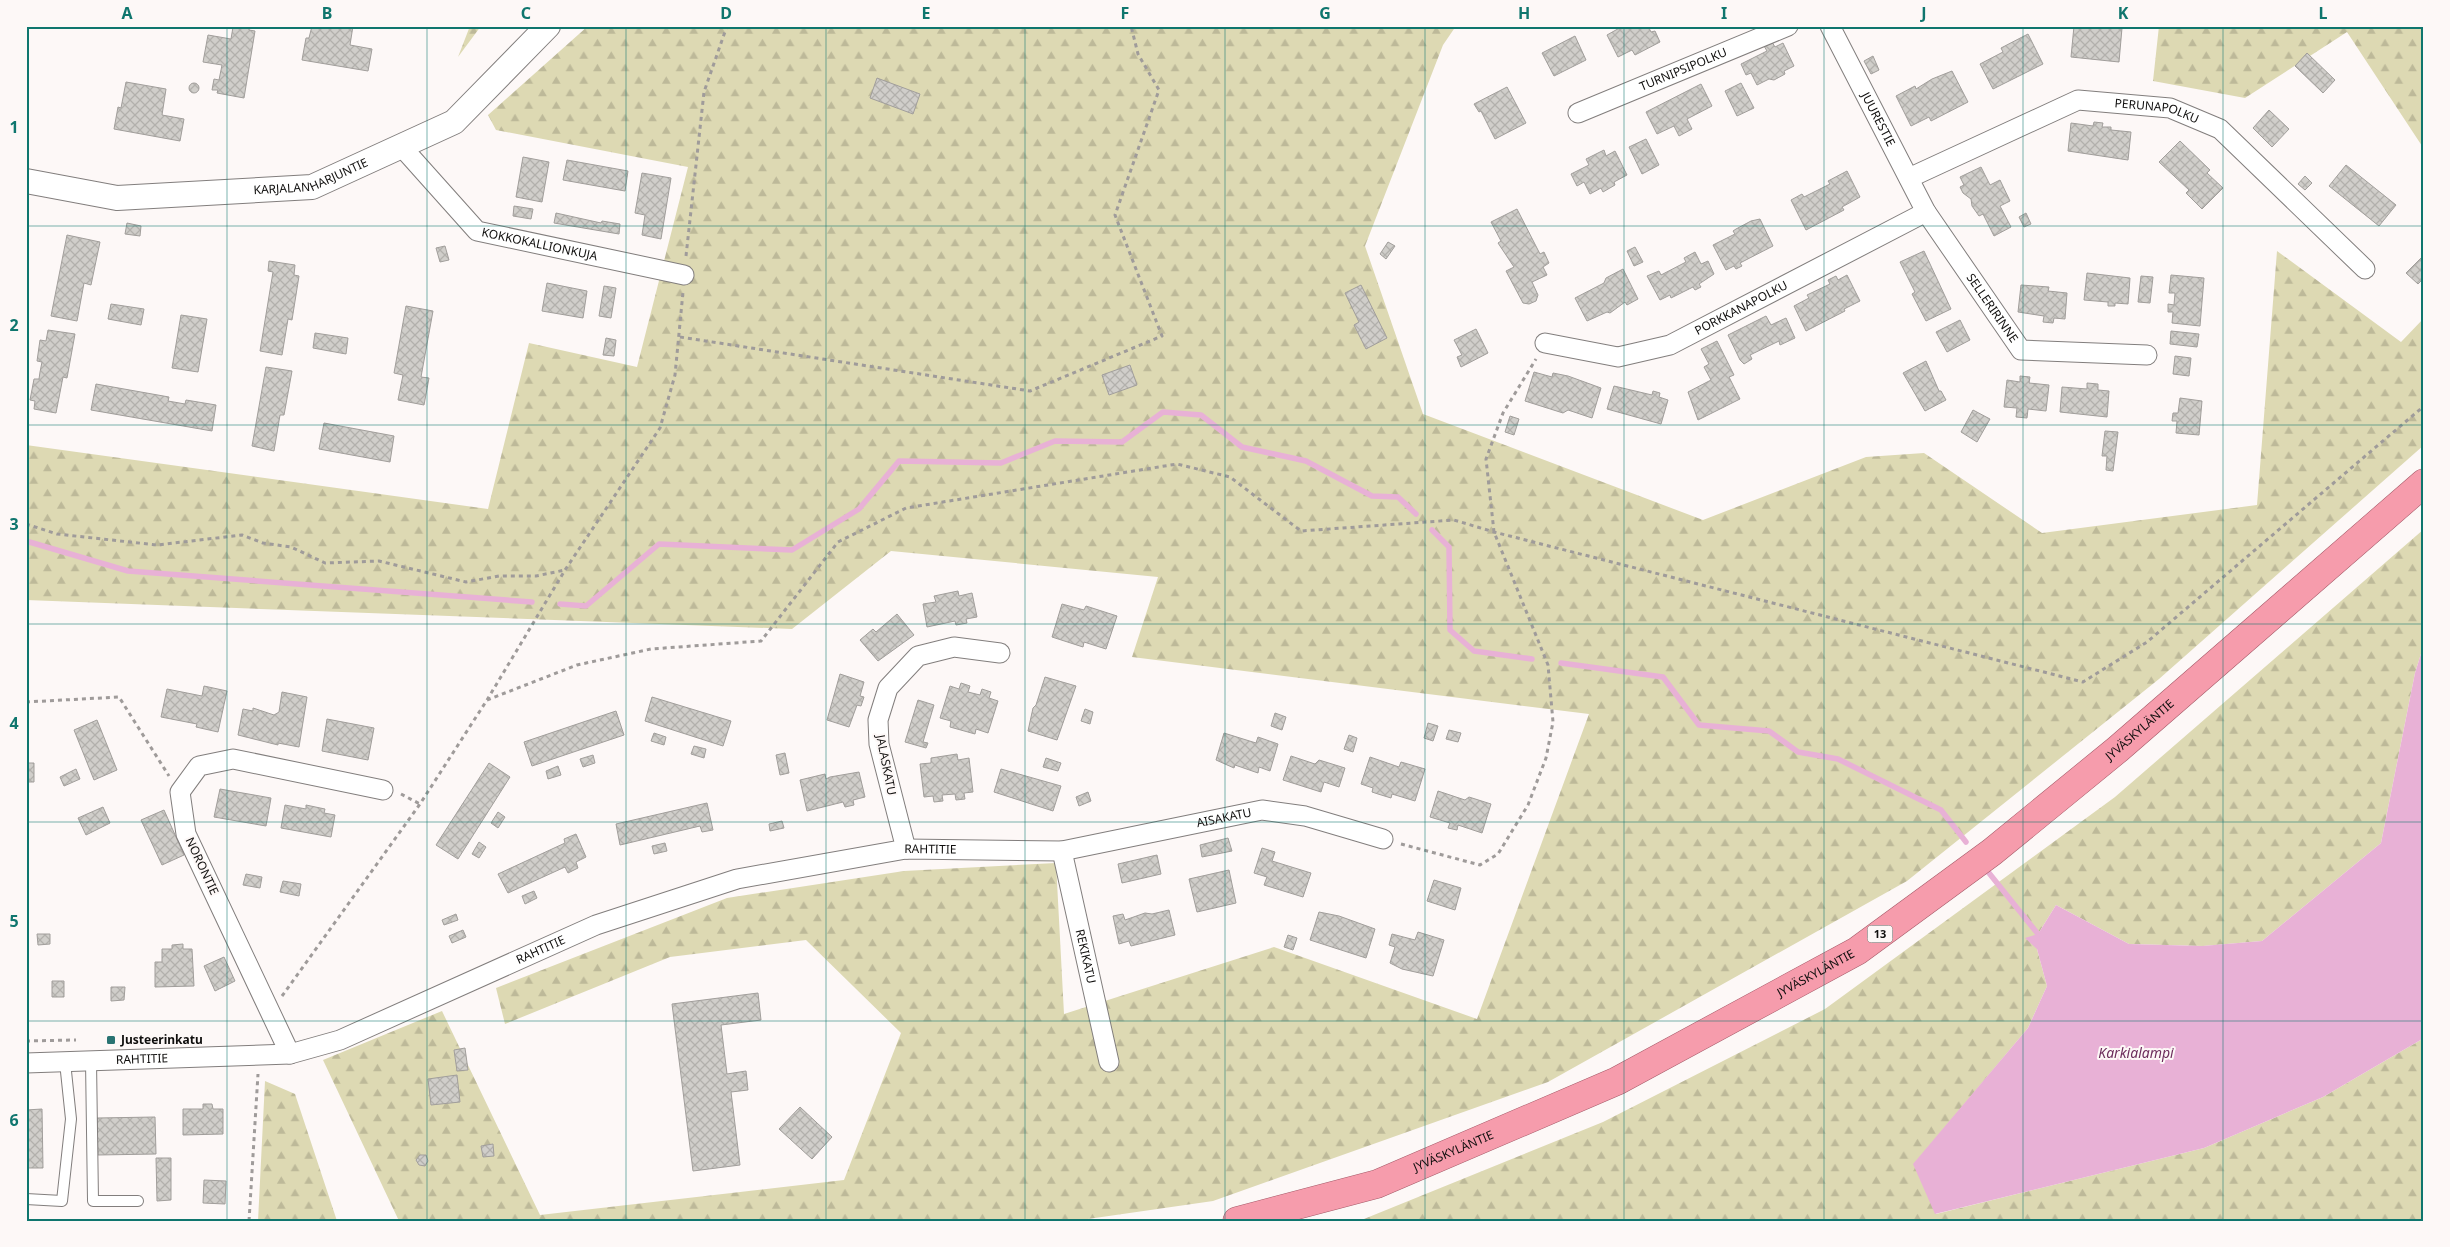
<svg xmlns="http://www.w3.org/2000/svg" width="2450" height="1247" font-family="'Noto Sans',sans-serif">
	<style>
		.forest { fill: url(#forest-firs) }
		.water { fill: #e8b1d6 }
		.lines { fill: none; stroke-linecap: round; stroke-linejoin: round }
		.stream { stroke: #e8b1d6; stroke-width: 5.5 }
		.building { fill: url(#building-cross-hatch); stroke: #a19e9b }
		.service-casing { stroke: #827e7d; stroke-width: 12 }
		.minor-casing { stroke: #827e7d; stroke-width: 21 }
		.tertiary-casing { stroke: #827e7d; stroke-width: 26 }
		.trunk-casing { stroke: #a45a68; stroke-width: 29 }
		.path { stroke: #9f9b9a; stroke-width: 3; stroke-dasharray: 4 4; stroke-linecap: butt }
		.service { stroke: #fff; stroke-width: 10 }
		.minor { stroke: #fff; stroke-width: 19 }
		.tertiary { stroke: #fff; stroke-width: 24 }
		.trunk { stroke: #f69cac; stroke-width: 28 }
		.grid { fill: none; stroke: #0f766e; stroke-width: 1; stroke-opacity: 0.55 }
		.poi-dot { fill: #287372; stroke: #fdf8f7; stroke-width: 2 }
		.labels { text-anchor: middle; stroke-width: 4; stroke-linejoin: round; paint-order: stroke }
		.shield { fill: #fdf8f7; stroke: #575554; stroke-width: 1 }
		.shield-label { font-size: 11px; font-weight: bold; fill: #100f0e }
		.street-label { font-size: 12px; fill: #100f0e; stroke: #fdf8f7 }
		.poi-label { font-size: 12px; font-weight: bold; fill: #100f0e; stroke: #fdf8f7; text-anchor: start }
		.water-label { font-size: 14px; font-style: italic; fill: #6d2d5c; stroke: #fdf8f7 }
		.neatline { fill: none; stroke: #0f766e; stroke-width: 2 }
		.grid-label { font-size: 16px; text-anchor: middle; font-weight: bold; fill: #0f766e }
	</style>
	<defs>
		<pattern id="forest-firs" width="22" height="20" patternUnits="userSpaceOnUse" patternTransform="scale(1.25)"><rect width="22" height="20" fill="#ddd9b3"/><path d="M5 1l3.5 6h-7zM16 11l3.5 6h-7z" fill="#bdb999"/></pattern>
		<pattern id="building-cross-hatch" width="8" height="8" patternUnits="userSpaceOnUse" patternTransform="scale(1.25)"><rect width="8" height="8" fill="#d0ceca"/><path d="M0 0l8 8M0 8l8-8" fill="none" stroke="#b2b0ac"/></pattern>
	</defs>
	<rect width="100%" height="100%" fill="#fdf8f7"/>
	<path class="forest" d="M470,26H481L458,57Z
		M588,26H1456L1443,45L1365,246L1423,414L1703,520L1866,457L1924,453L2042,533L2257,505L2277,251L2401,342L2424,318V445L2159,679L1907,881L1548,1082L1213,1201L1074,1221H399L323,1060L442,1011L540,1215L844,1180L901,1033L806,940L670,957L505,1024L496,988L727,898L904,871L1056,863L1064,1014L1274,947L1477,1019L1589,714L1132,657L1158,577L891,551L792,629L26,600V445L488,509L529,343L637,367L688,167L496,130L488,115Z
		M2159,26H2424V149L2347,32L2245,98L2153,81Z
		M2424,529V644L2415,673L2381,843L2262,941L2203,946L2129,944L2056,905L2038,934L2037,949L2047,986L2028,1028L1914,1164L1936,1214L2204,1148L2323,1097L2424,1038V1221H1359L1603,1122L1825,1009L2115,797Z
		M265,1081L295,1094L337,1221H258Z"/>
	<path class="water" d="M2424,644V1038L2323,1097L2204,1148L1935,1214L1913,1164L2028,1028L2047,986L2037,949L2025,938L2038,934L2056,905L2129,944L2202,946L2262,941L2381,843L2415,673Z"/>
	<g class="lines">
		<path class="stream" d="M1432,530L1449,547L1450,630L1474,651L1532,659
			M26,541L128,571L532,602
			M560,604L586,606L659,544L792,550L859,509L899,461L1001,463L1055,441L1122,442L1163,412L1201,415L1242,447L1306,461L1372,496L1398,497L1416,514
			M1561,663L1663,677L1699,725L1769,731L1798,752L1838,759L1941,810L1966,842
			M1989,873L2038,934"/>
	</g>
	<path class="building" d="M239,26H250L249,30L255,31L244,98L217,93L218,90H212L214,79L219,80L222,65L203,62L208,35L231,39L233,27Z
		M312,26H353L350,45L372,49L368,71L302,60L306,38H309Z
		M1623,26H1648L1651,32L1655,31L1660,42L1635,55L1632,50L1618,57L1607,35Z
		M2074,26L2122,28L2119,62L2071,57Z
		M2028,34L2043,64L1993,89L1980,64L2003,52L2001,48Z
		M1575,36L1586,60L1554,76L1542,53Z
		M1772,42L1775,47L1783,43L1794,66L1784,71L1785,74L1774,80L1769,79L1757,85L1751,73L1746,75L1741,64L1767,51L1764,46Z
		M2307,53L2335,80L2323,93L2295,66Z
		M1873,56L1879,70L1871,74L1864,61Z
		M1952,71L1968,102L1931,121L1929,117L1911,126L1896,96L1915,86L1916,89L1932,79Z
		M877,78L920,94L913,114L870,98Z
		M126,82L166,89L162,115L184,119L180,141L114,129L118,107L121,108Z
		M189 88a5 5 0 1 1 10 0a5 5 0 1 1-10 0Z
		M1741,83L1754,108L1737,116L1725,91Z
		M1701,84L1712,106L1687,119L1692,129L1679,136L1674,126L1657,134L1646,112Z
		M1507,87L1526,123L1495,139L1481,111L1479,112L1474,104Z
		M2269,110L2289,129L2272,147L2253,128Z
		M2094,122L2103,123L2102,127H2111V130L2131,132L2128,160L2068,151L2071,123L2093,126Z
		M1646,139L1659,165L1642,174L1629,147Z
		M2180,141L2210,170L2207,173L2223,188L2202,209L2186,193L2189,190L2159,162Z
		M1604,150L1606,156L1615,151L1627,175L1614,182L1615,185L1603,192L1601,188L1590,194L1584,182L1577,186L1571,174L1589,165L1586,159Z
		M523,157L549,162L542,202L516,197Z
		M567,160L628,171L625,191L563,180Z
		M2346,165L2396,205L2379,226L2329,186Z
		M1981,167L1990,185L2000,180L2010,201L2000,206L2011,227L1994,236L1983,214L1979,216L1972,206L1971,199L1963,193L1960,187L1964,185L1960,177Z
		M1847,171L1860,197L1842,207L1844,210L1806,230L1791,200L1802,194L1804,197L1830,184L1828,181Z
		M642,173L671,178L661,239L642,235L645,215L635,213Z
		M2305,176L2312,183L2305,190L2298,184Z
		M514,206L533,209L531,219L513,216Z
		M1517,209L1540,254L1544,252L1549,263L1543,267L1547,275L1532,282L1538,295L1536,301L1529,304L1523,303L1506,271L1514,267L1498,243L1501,241L1491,222Z
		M556,213L601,223L602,221L620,224L619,234L554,223Z
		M2026,213L2031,224L2024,227L2019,217Z
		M1760,219L1773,246L1740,263L1742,266L1736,269L1734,266L1726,270L1713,245L1735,234L1733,231L1736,229L1751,221Z
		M127,223L141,226L140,236L125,234Z
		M67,235L100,242L91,285L84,283L77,321L51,316Z
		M1388,242L1395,246L1386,259L1380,254Z
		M445,246L449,260L440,262L436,248Z
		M1635,247L1643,262L1634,266L1627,251Z
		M1924,251L1951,309L1926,321L1912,294L1915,292L1900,262Z
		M1695,252L1701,264L1708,261L1714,274L1699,284L1701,287L1695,290L1693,287L1671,298L1670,295L1660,300L1647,276L1659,271L1661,275L1686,262L1684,258Z
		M2424,255V278L2418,284L2406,273Z
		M269,261L295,265L294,275L299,276L292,320L288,319L282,355L260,351L273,272L268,271Z
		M1623,269L1638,299L1627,305L1625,302L1610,313L1607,312L1587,321L1575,298L1604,283L1606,278Z
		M2087,273L2130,278L2128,304L2115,303V306H2108V302L2084,300Z
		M1847,275L1860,301L1844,309L1845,311L1806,331L1794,306L1809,298L1807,295L1830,284L1828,280L1836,276L1838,280Z
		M2171,275L2204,278L2200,326L2172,323L2173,312H2168V304L2174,305L2175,293H2169Z
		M2141,276L2153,277L2150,303L2138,302Z
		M547,283L587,291L583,318L542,311Z
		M1361,285L1387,338L1366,349L1354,325L1359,322L1345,293Z
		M2021,285L2049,287L2048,291L2067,293L2065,319L2054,318L2053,323L2043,322L2044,316L2018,312Z
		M604,286L616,288L611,318L599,316Z
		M111,304L144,309L141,325L108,319Z
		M406,306L433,311L421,377L429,378L424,405L398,400L403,375L394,373Z
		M181,315L207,319L198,372L172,368Z
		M1766,316L1771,325L1786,318L1795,338L1780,345L1779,341L1750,355L1752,359L1744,364L1740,360L1728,335Z
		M1960,320L1970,340L1947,352L1936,332Z
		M1476,329L1488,353L1461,367L1457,357L1462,355L1454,340Z
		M48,330L75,334L67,378L63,377L56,413L34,409L35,401L30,400L34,379H39L40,372L42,362L37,361L40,340L46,341Z
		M2171,331L2199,334L2197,347L2170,344Z
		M315,333L348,338L346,354L313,348Z
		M606,338L616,340L614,356L603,355Z
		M1717,341L1734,375L1729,377L1740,399L1698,420L1688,392L1711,380L1704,367L1709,364L1701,349Z
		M2175,356L2191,358L2189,376L2173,374Z
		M1926,361L1939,391H1941L1946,400L1925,411L1903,373Z
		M1130,365L1137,385L1109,395L1102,375Z
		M266,367L292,371L284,415H280L274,451L252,446Z
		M1534,372L1552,377L1553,373L1568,376L1601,388L1592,418L1568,410L1563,413L1525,401Z
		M2020,376L2030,377L2029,383L2049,385L2046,411L2028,409L2027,418L2016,417L2017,408L2004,407L2007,380L2020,382Z
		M2087,383L2098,384V390L2109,391L2107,417L2060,412L2062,387L2087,389Z
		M96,384L169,397L168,401L185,404L186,400L216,405L212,431L91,410Z
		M1614,386L1652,395L1653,391L1660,393L1659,397L1668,400L1661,424L1607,409Z
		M2180,398L2202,401L2199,435L2176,433L2177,421H2172L2173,413H2178Z
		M1973,410L1990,419L1977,442L1961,432Z
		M1510,416L1519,419L1514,435L1505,432Z
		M324,423L394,436L390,462L319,449Z
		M2105,431L2118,432L2113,471L2106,470L2107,456H2102Z
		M958,591L959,596L972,593L977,617L966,619L967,623L956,625L955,621L927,627L923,604L936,602L934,596Z
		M1062,604L1084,610L1086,606L1117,616L1106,649L1084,642L1083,647L1052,637Z
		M897,614L914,635L878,661L860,640L873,629L876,632Z
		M840,674L864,682L860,696L864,697L861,706L857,705L849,727L827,720Z
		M1045,677L1076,686L1057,740L1028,731L1033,708L1036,705Z
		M961,683L970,686L968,692L980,695L982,689L991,692L989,698L998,701L988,733L976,729L975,734L950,727L951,721L940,718L950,686L959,689Z
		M204,686L227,691L218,732L196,727L197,724L161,717L167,689L202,696Z
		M282,692L307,697L299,747L278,743V745L238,735L243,709L253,711V708L274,715L279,712Z
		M652,697L731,721L723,746L645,721Z
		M918,700L934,705L923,742L928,743L926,748L905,742Z
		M1085,709L1093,712L1090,724L1081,721Z
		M616,711L624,735L532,766L524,742Z
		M1275,713L1286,717L1282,730L1271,726Z
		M327,719L374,728L368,760L322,751Z
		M97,720L117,770L94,780L74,730Z
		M1428,723L1438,726L1433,741L1424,738Z
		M1449,730L1461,733L1458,742L1446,739Z
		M654,733L666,737L664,745L651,741Z
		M1224,733L1256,743L1258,737L1278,744L1270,771L1259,767L1258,773L1235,765L1234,768L1216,760Z
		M1349,735L1357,738L1353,752L1344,749Z
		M694,746L706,749L704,758L691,754Z
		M785,753L789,773L780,775L776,755Z
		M957,754L958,760L969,758L973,792L964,793L965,799L956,800L955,794L942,795L943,801L934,802L933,796L924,797L920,764L931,763V758Z
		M593,755L595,763L583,767L580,759Z
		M1291,756L1315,764L1319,760L1345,768L1339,787L1324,782L1321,792L1283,780Z
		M1370,757L1399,767L1401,762L1425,769L1415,801L1392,794L1391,798L1378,794L1372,792L1373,788L1361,784Z
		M1046,758L1061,763L1058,771L1043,767Z
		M26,763H34V782H26Z
		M489,763L510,777L458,859L436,845Z
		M558,766L561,775L548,779L546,771Z
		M76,769L80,779L64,786L60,777Z
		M1001,769L1061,786L1053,811L994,792Z
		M859,772L865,797L853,800L854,805L845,807L843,802L807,811L800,780L825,774L826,779L830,777Z
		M220,789L271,798L266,826L214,817Z
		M1438,791L1465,800L1469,797L1491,804L1482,833L1458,825L1457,830L1448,828L1450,823L1430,817Z
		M1088,792L1091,801L1079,806L1076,797Z
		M707,803L713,830L702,832L700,826L620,845L616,824Z
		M285,805L306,809V805L325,809L324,813L335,815L331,837L281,828Z
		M103,807L110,823L86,835L78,818Z
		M164,810L184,855L162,865L141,820Z
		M498,812L505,817L498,828L491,823Z
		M782,821L784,828L770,831L769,824Z
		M576,834L586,857L576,862L578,868L568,873L565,867L508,893L498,874L565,843L564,839Z
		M1228,838L1232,851L1202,857L1200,845Z
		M479,842L486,847L479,858L472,854Z
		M665,843L667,851L654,854L652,846Z
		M1262,848L1275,852L1272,861L1311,873L1303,897L1264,885L1267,877L1254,873Z
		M1157,855L1161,874L1122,883L1118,864Z
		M1229,870L1236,903L1197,912L1189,879Z
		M246,874L262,877L260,888L243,885Z
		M1434,880L1461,888L1455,910L1427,901Z
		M283,881L301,884L299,896L280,892Z
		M534,891L537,898L525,904L522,896Z
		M1169,910L1175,935L1131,946L1129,941L1119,944L1113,916L1123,914L1125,920L1145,913L1152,914Z
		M1319,912L1339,916L1375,929L1366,958L1310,940Z
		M456,914L458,920L444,925L442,920Z
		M463,930L466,937L452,943L449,936Z
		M1418,932L1444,940L1433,976L1402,969L1390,963L1395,947L1389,945L1392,934L1415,940Z
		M37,934H50V944L38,945Z
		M1288,935L1297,938L1293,950L1284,947Z
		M183,944V949H192L194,986L155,987V962H162V949H172V945Z
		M224,957L235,981L215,991L204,966Z
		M52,981H64V997H52Z
		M111,987H125L124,1000L111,1001Z
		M758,993L761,1020L721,1025L727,1074L746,1071L748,1090L731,1092L740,1165L693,1171L672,1004Z
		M465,1048L468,1070L457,1071L454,1050Z
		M457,1075L460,1102L431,1105L428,1079Z
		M203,1104H212L213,1109H223V1134L183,1135V1109H203Z
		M800,1107L832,1137L812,1159L779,1129Z
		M42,1109L43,1168H26V1110Z
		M155,1117L156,1154L98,1155L97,1118Z
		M493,1144L494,1156L483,1157L481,1146Z
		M420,1155H426L428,1161L425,1166L419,1165L416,1160Z
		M156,1158H171V1200L157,1201Z
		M204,1180L226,1181L225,1204L203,1203Z"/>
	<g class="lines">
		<g class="service-casing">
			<path id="service" d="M91,1061L93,1201H138
				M26,1199L62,1201L71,1119L65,1062"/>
		</g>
		<g class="minor-casing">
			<g id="minor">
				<path id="s1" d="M1830,26L1926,212L2021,350L2147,355"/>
				<path id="s2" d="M1578,113L1788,26"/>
				<path id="s3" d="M401,146L477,231L684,275"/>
				<path id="s4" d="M1909,178L2078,100L2170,108L2220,129L2365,269"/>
				<path id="s5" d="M1545,343L1618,357L1670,345L1926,212"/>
				<path d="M906,849L879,744L878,720L888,688L918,656L954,647L1000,653"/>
				<path id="s6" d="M1062,851L1109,1062"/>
				<path d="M290,1054L186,834L180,792L199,766L233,759L383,790"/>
				<path id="s7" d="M26,1063L290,1054L340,1040L596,925L737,879L906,849L1062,851L1262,810L1305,816L1383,839"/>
			</g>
		</g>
		<g class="tertiary-casing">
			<g id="tertiary">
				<path id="s8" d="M26,181L117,198L312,187L454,122L548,26"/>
			</g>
		</g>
		<g class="trunk-casing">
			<g id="trunk">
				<path id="s9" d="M1237,1221L1377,1184L1617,1081L1857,951L1992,852L2118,749L2424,483"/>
			</g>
		</g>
		<path class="path" d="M686,256L704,92L727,26
			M680,337L1030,391L1162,336L1115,215L1159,90L1138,54L1131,26
			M26,524L57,534L157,545L242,535L263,543L291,547L325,563L379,561L466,582L499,576H536L565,570
			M487,700L577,665L651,649L761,641L838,542L906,508L1177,464L1230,477L1301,531L1454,520L1494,532L2083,682L2147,642L2424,406
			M26,702L119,697L169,776
			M401,794L420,804
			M1401,844L1480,865L1498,854L1528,805L1546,758L1553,722L1548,665L1494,532L1486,459L1503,413L1536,359
			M282,996L420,804L487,700L565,570L660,428L675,375L683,292
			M26,1041L76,1040
			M249,1221L258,1074"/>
		<use href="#service" class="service"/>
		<use href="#minor" class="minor"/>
		<use href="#tertiary" class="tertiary"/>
		<use href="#trunk" class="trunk"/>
	</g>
	<path class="grid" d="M227,26V1221M427,26V1221M626,26V1221M826,26V1221M1025,26V1221M1225,26V1221M1425,26V1221M1624,26V1221M1824,26V1221M2023,26V1221M2223,26V1221M26,226H2424M26,425H2424M26,624H2424M26,822H2424M26,1021H2424"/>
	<rect class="poi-dot" x="106" y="1035" width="10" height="10" rx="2.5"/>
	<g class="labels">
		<rect class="shield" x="1867.5" y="925.5" width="25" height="17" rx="4"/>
		<g class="shield-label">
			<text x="1880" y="938">13</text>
		</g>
		<g class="street-label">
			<text dy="4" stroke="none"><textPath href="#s2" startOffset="114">TURNIPSIPOLKU</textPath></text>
			<text dy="4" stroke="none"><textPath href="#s4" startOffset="266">PERUNAPOLKU</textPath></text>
			<text dy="4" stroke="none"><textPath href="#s1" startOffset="105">JUURESTIE</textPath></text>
			<text dy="4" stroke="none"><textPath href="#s8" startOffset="289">KARJALANHARJUNTIE</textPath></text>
			<text dy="4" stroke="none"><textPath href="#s3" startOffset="178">KOKKOKALLIONKUJA</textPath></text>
			<text dy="4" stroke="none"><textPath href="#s5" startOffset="208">PORKKANAPOLKU</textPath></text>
			<text dy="4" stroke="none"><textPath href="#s1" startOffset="326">SELLERIRINNE</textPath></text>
			<text dy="4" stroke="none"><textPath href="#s9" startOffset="1038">JYVÄSKYLÄNTIE</textPath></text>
			<text transform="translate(886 765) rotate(79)" y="4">JALASKATU</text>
			<text dy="4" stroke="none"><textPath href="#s7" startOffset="1238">AISAKATU</textPath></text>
			<text dy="4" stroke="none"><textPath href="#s7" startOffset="941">RAHTITIE</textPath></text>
			<text transform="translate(202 866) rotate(65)" y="4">NORONTIE</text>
			<text dy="4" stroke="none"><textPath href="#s7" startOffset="536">RAHTITIE</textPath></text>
			<text dy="4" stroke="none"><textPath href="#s6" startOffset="108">REKIKATU</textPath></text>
			<text dy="4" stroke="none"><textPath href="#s9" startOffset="632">JYVÄSKYLÄNTIE</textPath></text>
			<text dy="4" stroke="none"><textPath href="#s7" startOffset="116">RAHTITIE</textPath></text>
			<text dy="4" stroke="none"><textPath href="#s9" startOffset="228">JYVÄSKYLÄNTIE</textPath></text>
		</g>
		<g class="poi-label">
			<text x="121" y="1044">Justeerinkatu</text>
		</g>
		<g class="water-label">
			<text x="2136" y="1058">Karkialampi</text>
		</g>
	</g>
	<rect width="2450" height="1247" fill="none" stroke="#fdf8f7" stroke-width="55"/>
	<rect x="28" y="28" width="2394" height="1192" class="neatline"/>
	<g class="grid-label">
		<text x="127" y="19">A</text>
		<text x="327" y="19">B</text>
		<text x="526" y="19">C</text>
		<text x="726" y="19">D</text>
		<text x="926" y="19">E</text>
		<text x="1125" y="19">F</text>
		<text x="1325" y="19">G</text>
		<text x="1524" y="19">H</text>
		<text x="1724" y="19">I</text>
		<text x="1924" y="19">J</text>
		<text x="2123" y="19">K</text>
		<text x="2323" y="19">L</text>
		<text x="14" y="133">1</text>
		<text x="14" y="331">2</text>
		<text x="14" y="530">3</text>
		<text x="14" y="729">4</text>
		<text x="14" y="927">5</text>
		<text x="14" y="1126">6</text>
	</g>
</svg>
